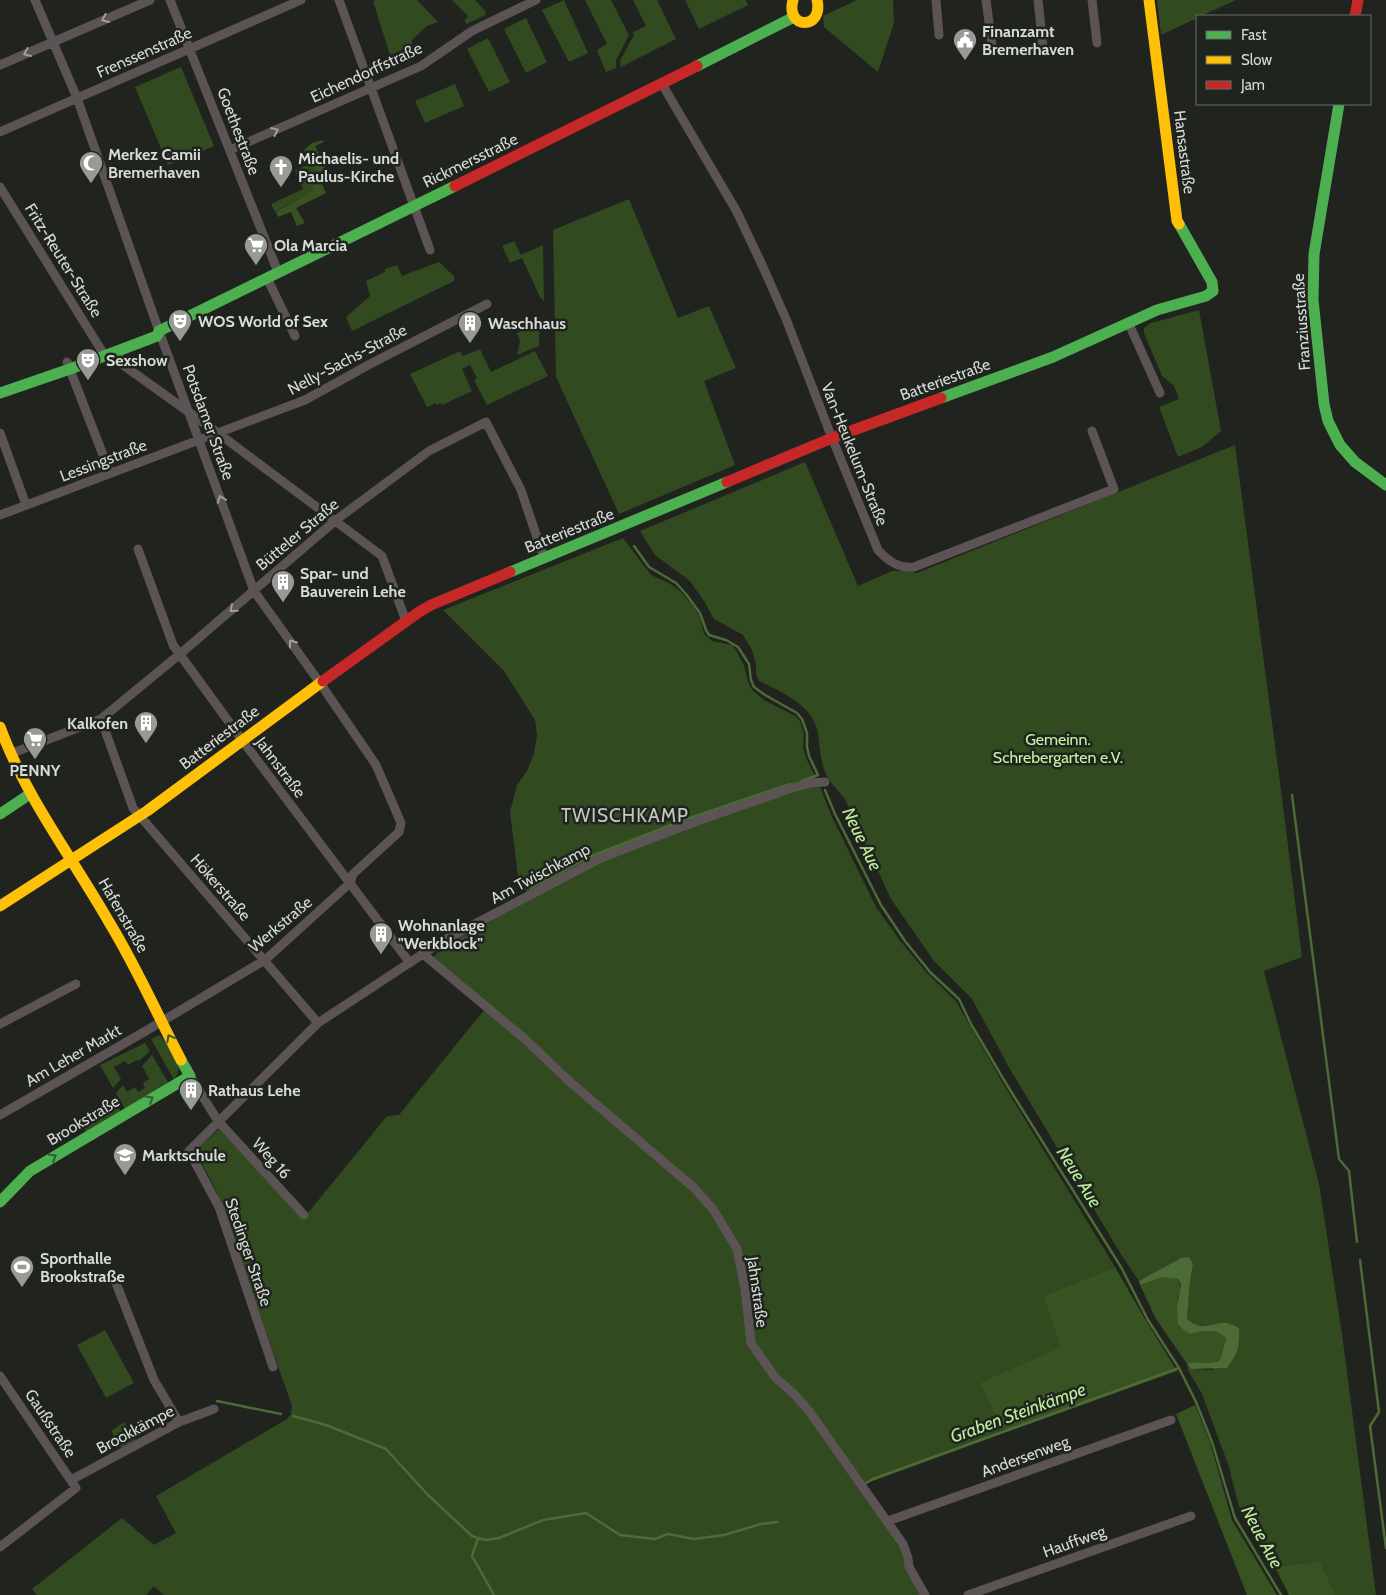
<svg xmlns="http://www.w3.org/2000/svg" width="1386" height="1595" font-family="Cabin,sans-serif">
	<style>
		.green { fill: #314a20 }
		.forest { fill: #375322 }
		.water { fill: #4c6b37 }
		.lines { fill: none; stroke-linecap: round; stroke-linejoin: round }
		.stream { stroke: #4c6b37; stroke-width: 2.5 }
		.street { stroke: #5c5355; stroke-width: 9 }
		.fast { stroke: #4caf50; stroke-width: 11 }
		.slow { stroke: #ffc107; stroke-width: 11 }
		.jam { stroke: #c62828; stroke-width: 11 }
		.oneway { stroke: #a09d9b }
		.oneway2 { stroke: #325c32 }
		.labels { text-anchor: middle; stroke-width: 5; stroke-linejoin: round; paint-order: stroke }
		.poi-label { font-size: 16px; font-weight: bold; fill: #d7dad5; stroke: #20241e; text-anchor: start }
		.street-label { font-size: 16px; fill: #d7dad5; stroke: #20241e }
		.park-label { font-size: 16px; fill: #c3f6a1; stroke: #20241e }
		.water-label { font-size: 18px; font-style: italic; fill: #bcee9a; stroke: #20241e }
		.quarter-label { font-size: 19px; letter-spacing: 1px; fill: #c3c9c0; stroke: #20241e }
	</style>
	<rect width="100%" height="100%" fill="#21231f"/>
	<path class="green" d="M376,0H417L438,22L427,26L412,40V46L390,55L373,1Z
		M452,0H475L486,12L485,15L467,24L464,21L468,16Z
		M564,0L588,53L569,62L542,10Z
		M585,0H611L629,35L616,60V68L606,72L597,50L607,44Z
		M633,0H657L676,39L621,67L620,61L634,35L633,32L646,26Z
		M685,0H746L748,5L699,29Z
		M857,0H893L894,23L878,72L824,27L823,16Z
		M1157,0H1236L1201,16H1197V18L1161,35Z
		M526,18L547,62L526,73L504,29Z
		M488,38L510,82L489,92L467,49Z
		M181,67L214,146L168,165L135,87Z
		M455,84L464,106L425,123L415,101Z
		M310,164L317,174L314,190L275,212L271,204L303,189L295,170Z
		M629,199L678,318L709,306L736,368L704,381L735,465L619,514L556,377L553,230Z
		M514,241L521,255L543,245L544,301L540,297L522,258L510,263L502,246Z
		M439,262L454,276V281L352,331L346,317L370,296L366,281L385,272V269L397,265L402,276Z
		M1199,310L1221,431L1202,447L1178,457L1159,407L1179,399L1174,386L1162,376L1144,333V328L1151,323Z
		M540,322L539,346L517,355L520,341L517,333Z
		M480,349L491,372L535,351L548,376L487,405L474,380L477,378L470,365L462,369L472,391L442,405L441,403L437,405L436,403L427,407L410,374L460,351L463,356Z
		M1235,445L1281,790L1302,957L1264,971L1319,1184L1342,1334L1376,1595H1336L1320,1561L1275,1567L1239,1507L1229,1467L1202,1394L1188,1370L1187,1364L1192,1369L1212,1370L1240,1341C1232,1337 1217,1326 1210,1326C1197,1324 1198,1329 1187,1319L1190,1281L1193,1264L1181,1258L1139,1281L1122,1256L1010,1069L972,999L934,961L891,899L845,799C840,792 832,785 828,778C820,764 820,748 818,733C813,705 782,692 759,681L756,674V664L752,650L743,635L714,619L704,601L690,581L655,555L640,531L805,462L858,586L892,571H905L917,573Z
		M623,538L651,575L669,583L680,591L694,607L699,615L704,634L712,641L732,645L736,650L744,666L748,681L752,690L764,700L795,716L800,721L804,734L803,748L806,758L819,784L831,815L876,907L901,942L927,973L956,1001L1005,1087L1115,1267L1043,1296L1062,1347L981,1383L1004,1433L865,1484L901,1548L907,1573L921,1595H164L154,1586L146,1595H37L32,1589L122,1518L154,1545L176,1533L156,1496L287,1419L291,1414L292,1406L217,1192L195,1151L219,1129L303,1219L387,1116L399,1115L489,1004L433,957L449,943L530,898L518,876L510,812L517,785L527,771L534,753L537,735L535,720L504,671L443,610Z
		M159,1035C165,1039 178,1061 178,1068C179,1073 176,1076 174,1080L151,1039Z
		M145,1043L150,1051L139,1061L137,1060L128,1065L125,1061L114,1067L121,1079L113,1088L100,1065Z
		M152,1055L169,1084L125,1109L116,1093L123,1085L127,1092L135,1087L138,1092L145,1088L143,1083L149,1079L142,1066Z
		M113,1098L121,1112L86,1132L83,1126Z
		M105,1330L134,1383L106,1398L77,1345Z
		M124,1422L136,1440L122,1449L111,1431Z"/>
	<path class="forest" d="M323,140L324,142L315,146L330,177L322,184L326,193L296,208L305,223L297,226L291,212L278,217L276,212L314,190L310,184L317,174L310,164L304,150L312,143Z
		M1115,1267L1145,1319L1177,1371L1004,1433L980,1383L1061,1347L1043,1296Z
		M1162,1276L1178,1279L1181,1289L1178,1299L1191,1334C1204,1330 1215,1329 1226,1338L1222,1354L1219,1361C1206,1365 1195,1360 1187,1364L1156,1319L1140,1285Z
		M1195,1405L1210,1442L1232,1520L1277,1595H1247L1176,1414Z
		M1320,1561L1336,1595H1289L1275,1567Z"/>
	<path class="water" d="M1189,1257L1193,1264L1190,1281L1187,1319C1201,1331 1207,1324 1223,1323C1228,1322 1234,1326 1239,1328C1240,1347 1238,1353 1227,1368L1191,1369L1187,1364C1195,1360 1207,1365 1219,1361L1222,1354L1226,1338C1216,1329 1204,1330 1191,1334L1185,1331L1178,1324L1177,1308L1181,1285L1178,1279L1162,1277L1140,1285L1139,1281L1181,1258Z"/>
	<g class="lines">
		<path class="stream" d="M634,546L649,567L676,583L686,594L700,613L706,630L709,635L726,640L738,647L749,664L751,680L754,687L765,695L797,713L802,719L807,733V747L809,756L818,775L802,781
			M825,790L835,814L881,905L905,941L930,972L959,999L971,1024L1007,1085L1121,1267L1148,1320L1179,1368L1196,1402L1212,1442L1235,1518L1281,1595
			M1292,795L1339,1159L1349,1171L1357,1242
			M531,888L589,857L684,820L790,784
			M1360,1260L1379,1412L1370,1426L1386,1548
			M217,1401L281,1414
			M293,1416L326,1425L386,1449L428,1495L472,1536L478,1538
			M866,1483L873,1479L1179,1368
			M494,1595L472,1556L478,1538L486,1540L499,1538L543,1520L586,1513L620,1535L655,1539L668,1534L694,1539L724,1535L761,1524L777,1522"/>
		<path class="street" d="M170,0L278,272
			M339,0L430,250
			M936,0L939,35
			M986,0L992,45
			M1038,0L1043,47
			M1092,0L1097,43
			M0,65L150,0
			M662,84L737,212L763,267L786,319L832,438L878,550C888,561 899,569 914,567L1114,489L1092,431
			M0,132L301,0
			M230,150L421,66L472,31L536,0
			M0,187L105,356
			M267,278L295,336
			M1129,324L1160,393
			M117,352L123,365L218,433L382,556L406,621
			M67,362L110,473
			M0,433L26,505
			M0,515L305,400L372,363L487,304
			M138,549L173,645L242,740L410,963
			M101,719L133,808L318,1023
			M10,754L101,719L180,654L336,520L429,451L486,422L521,490L544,558
			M423,954L525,1039L570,1082L693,1187L713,1209L737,1249L745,1289L751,1343L775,1377L795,1395L809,1411L903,1544L908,1558L909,1567L925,1595
			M0,1024L76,984
			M190,1076L218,1121L304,1215
			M0,1115L144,1032L265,960L350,883L353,874L399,832L401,823L376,765L320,683L254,591L159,331L77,98L35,0
			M114,1278L154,1380L179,1422
			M273,1367L219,1207L189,1151L318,1023L444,940L601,858L689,824L792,788L811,783L825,782
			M0,1376L76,1488L0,1547
			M71,1480L179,1422L214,1409
			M888,1521L1171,1420
			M968,1595L1191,1516"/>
		<path class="fast" d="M697,66L794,17
			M1339,104L1314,254L1313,300L1324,404L1328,421L1340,445L1355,462L1386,485
			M0,393L70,369L157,336L159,331L455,186
			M941,398L1053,357L1157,310L1206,296L1213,291L1212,282L1179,224
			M510,572L727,482
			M0,814L30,794
			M0,1202L30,1171L190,1076L181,1060"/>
		<path class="slow" d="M793,0C785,30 824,30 817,0
			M1149,0L1177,221L1179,224
			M0,727C26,798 72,857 109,922C136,966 157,1014 181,1060
			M0,906L147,811L323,681"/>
		<path class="jam" d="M1355,16L1358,0
			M455,186L697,66
			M727,482L832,438L941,398
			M323,681L419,612L431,605L510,572"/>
	</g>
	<defs><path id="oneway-chevron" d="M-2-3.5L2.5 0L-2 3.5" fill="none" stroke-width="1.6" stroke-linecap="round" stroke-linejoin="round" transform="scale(1.25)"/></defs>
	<g class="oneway">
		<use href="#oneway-chevron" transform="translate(105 19) rotate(157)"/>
		<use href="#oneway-chevron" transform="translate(27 53) rotate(157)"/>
		<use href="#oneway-chevron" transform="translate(275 131) rotate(-24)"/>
		<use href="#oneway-chevron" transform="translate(221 499) rotate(-110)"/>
		<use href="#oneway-chevron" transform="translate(233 609) rotate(139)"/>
		<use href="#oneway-chevron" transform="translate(292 643) rotate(-126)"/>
	</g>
	<g class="oneway2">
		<use href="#oneway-chevron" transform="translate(170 1038) rotate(-118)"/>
		<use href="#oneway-chevron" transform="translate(150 1099) rotate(-31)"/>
		<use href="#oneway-chevron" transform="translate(53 1157) rotate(-31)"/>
	</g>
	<defs>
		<g id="civic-pin" transform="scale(1.25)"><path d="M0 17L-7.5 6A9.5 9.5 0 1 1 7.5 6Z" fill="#979a95" stroke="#20241e"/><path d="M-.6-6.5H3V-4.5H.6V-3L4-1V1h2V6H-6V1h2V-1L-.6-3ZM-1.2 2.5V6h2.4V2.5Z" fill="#fff"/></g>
		<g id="mosque-pin" transform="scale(1.25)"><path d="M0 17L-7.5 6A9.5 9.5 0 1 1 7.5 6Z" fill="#979a95" stroke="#20241e"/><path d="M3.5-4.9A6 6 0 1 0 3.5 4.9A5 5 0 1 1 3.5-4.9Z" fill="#fff"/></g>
		<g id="church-pin" transform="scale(1.25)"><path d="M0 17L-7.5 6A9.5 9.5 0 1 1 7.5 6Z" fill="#979a95" stroke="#20241e"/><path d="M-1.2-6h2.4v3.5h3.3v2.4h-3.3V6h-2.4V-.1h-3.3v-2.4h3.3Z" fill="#fff"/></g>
		<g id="supermarket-pin" transform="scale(1.25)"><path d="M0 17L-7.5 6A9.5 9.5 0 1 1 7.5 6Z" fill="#979a95" stroke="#20241e"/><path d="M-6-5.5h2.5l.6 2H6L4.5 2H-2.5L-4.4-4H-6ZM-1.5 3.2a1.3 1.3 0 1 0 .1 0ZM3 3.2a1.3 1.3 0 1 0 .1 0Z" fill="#fff"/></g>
		<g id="theatre-pin" transform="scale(1.25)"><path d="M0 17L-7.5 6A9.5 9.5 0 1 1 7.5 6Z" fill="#979a95" stroke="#20241e"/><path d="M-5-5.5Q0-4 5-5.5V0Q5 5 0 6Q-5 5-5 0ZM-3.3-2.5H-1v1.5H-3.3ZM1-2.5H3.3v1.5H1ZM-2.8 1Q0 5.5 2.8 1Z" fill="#fff"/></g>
		<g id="building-pin" transform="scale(1.25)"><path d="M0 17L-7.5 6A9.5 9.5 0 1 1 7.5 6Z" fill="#979a95" stroke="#20241e"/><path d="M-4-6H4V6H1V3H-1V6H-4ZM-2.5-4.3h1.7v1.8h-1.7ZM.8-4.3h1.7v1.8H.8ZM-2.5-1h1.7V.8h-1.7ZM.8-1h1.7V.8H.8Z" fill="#fff"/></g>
		<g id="school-pin" transform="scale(1.25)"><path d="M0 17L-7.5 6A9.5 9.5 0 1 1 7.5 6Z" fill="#979a95" stroke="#20241e"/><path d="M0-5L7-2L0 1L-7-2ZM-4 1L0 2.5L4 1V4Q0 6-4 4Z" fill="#fff"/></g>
		<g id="stadium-pin" transform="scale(1.25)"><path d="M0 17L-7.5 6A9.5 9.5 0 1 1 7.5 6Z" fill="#979a95" stroke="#20241e"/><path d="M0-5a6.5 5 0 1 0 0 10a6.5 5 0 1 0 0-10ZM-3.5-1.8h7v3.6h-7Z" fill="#fff"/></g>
	</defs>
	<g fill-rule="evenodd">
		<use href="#civic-pin" x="965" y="40"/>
		<use href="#mosque-pin" x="91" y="163"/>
		<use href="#church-pin" x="281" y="167"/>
		<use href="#supermarket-pin" x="256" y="245"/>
		<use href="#theatre-pin" x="180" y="321"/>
		<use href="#building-pin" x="470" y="323"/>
		<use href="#theatre-pin" x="88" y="360"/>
		<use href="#building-pin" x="283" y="582"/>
		<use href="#building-pin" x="146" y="723"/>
		<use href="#supermarket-pin" x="35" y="739"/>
		<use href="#building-pin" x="381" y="934"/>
		<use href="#building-pin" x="191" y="1090"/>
		<use href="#school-pin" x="125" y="1155"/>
		<use href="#stadium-pin" x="22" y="1267"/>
	</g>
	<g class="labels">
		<g class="poi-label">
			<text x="982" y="37">Finanzamt<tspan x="982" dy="18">Bremerhaven</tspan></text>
			<text x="108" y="160">Merkez Camii<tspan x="108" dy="18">Bremerhaven</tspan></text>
			<text x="298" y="164">Michaelis- und<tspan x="298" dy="18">Paulus-Kirche</tspan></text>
			<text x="274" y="251">Ola Marcia</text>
			<text x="198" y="327">WOS World of Sex</text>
			<text x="488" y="329">Waschhaus</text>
			<text x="106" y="366">Sexshow</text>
			<text x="300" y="579">Spar- und<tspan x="300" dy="18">Bauverein Lehe</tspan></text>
			<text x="128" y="729" text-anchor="end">Kalkofen</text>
			<text x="35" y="776" text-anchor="middle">PENNY</text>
			<text x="398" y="931">Wohnanlage<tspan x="398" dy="18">"Werkblock"</tspan></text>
			<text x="208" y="1096">Rathaus Lehe</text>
			<text x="142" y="1161">Marktschule</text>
			<text x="40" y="1264">Sporthalle<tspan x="40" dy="18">Brookstraße</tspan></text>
		</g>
		<g class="street-label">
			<text transform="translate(144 52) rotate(-24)" y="6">Frenssenstraße</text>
			<text transform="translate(366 72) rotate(-25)" y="6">Eichendorffstraße</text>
			<text transform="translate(239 131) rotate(69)" y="6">Goethestraße</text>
			<text transform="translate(1185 152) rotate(83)" y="6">Hansastraße</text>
			<text transform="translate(470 160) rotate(-26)" y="6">Rickmersstraße</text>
			<text transform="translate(64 260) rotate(58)" y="6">Fritz-Reuter-Straße</text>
			<text transform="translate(1301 322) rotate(-94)" y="6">Franziusstraße</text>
			<text transform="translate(347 359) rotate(-28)" y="6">Nelly-Sachs-Straße</text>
			<text transform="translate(945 379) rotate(-20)" y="6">Batteriestraße</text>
			<text transform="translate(209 422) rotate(70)" y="6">Potsdamer Straße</text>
			<text transform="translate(855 454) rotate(68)" y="6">Van-Heukelum-Straße</text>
			<text transform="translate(103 460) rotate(-21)" y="6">Lessingstraße</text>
			<text transform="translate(569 530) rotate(-22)" y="6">Batteriestraße</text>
			<text transform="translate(297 534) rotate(-40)" y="6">Bütteler Straße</text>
			<text transform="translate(219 737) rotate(-37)" y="6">Batteriestraße</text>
			<text transform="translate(281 767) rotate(53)" y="6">Jahnstraße</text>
			<text transform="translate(540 873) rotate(-28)" y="6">Am Twischkamp</text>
			<text transform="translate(221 887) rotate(49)" y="6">Hökerstraße</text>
			<text transform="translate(124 915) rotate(60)" y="6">Hafenstraße</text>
			<text transform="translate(280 924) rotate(-40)" y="6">Werkstraße</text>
			<text transform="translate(73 1055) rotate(-30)" y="6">Am Leher Markt</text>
			<text transform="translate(83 1120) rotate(-31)" y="6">Brookstraße</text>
			<text transform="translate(272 1158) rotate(48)" y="6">Weg 16</text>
			<text transform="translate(249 1252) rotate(71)" y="6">Stedinger Straße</text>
			<text transform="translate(758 1292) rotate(82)" y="6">Jahnstraße</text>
			<text transform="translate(51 1423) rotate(56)" y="6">Gaußstraße</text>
			<text transform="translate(135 1429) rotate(-28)" y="6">Brookkämpe</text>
			<text transform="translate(1025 1456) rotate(-20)" y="6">Andersenweg</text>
			<text transform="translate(1074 1541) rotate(-20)" y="6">Hauffweg</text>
		</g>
		<g class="park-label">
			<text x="1058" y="745">Gemeinn.<tspan x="1058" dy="18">Schrebergarten e.V.</tspan></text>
		</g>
		<g class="water-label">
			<text transform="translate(862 839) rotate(64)" y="6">Neue Aue</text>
			<text transform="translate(1079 1177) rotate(58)" y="6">Neue Aue</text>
			<text transform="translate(1018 1413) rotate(-20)" y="6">Graben Steinkämpe</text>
			<text transform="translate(1262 1537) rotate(62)" y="6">Neue Aue</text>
		</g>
		<g class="quarter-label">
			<text x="625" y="822">TWISCHKAMP</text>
		</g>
	</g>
	<rect x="1196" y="15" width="175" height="90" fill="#20241e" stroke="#696d67"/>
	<rect x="1206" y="31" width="25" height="8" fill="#4caf50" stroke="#696d67"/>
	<text x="1241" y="40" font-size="15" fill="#d7dad5">Fast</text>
	<rect x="1206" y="56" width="25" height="8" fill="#ffc107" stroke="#696d67"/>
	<text x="1241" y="65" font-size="15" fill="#d7dad5">Slow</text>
	<rect x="1206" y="81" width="25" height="8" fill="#c62828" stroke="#696d67"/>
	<text x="1241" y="90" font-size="15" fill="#d7dad5">Jam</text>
</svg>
